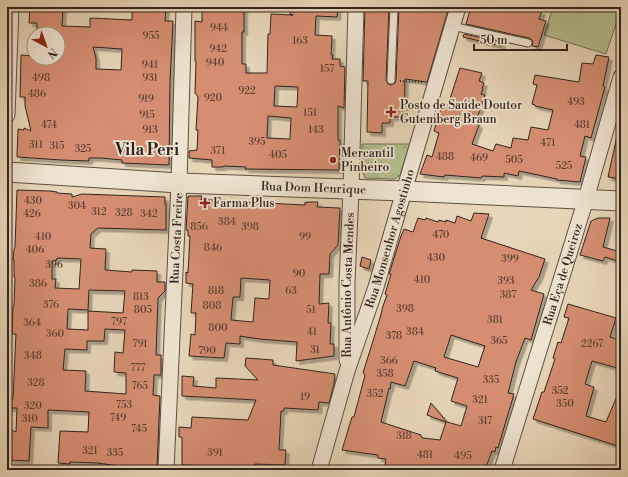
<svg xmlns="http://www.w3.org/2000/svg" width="628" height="477" font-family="'Libre Bodoni',serif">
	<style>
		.grass { fill: #b6be8f; stroke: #737056 }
		.forest { fill: url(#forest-crowns); stroke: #737056 }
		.building { fill: #d68e72; stroke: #30231c; fill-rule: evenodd; filter: url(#shadow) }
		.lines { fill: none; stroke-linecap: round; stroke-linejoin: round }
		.service-casing { stroke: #5e5043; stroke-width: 9 }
		.minor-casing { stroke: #5e5043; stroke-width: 17 }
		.tertiary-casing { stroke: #5e5043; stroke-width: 21 }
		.path { stroke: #30231c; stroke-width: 2; stroke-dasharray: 1 2; stroke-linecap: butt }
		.service { stroke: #efe4d2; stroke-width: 7 }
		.minor { stroke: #efe4d2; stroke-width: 15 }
		.tertiary { stroke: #efe4d2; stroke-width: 19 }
		.poi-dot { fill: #8f2418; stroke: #efe4d2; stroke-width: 1.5 }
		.labels { text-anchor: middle; stroke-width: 3.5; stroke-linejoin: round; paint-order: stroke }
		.number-label { font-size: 10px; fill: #5a3e32 }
		.poi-label { font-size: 12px; fill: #30231c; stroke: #efe4d2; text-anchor: start }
		.street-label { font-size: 12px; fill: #30231c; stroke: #efe4d2 }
		.district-label { font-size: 16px; font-weight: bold; fill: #30231c; stroke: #efe4d2 }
	</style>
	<defs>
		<pattern id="forest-crowns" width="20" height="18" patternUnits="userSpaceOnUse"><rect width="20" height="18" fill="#b6be8f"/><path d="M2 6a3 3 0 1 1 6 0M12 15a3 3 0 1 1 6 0" fill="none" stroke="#9da37b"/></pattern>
		<filter id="shadow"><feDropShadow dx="3.5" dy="3.5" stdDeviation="0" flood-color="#0004"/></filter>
	</defs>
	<rect width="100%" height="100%" fill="#e7d6b9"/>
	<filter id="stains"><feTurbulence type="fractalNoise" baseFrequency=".005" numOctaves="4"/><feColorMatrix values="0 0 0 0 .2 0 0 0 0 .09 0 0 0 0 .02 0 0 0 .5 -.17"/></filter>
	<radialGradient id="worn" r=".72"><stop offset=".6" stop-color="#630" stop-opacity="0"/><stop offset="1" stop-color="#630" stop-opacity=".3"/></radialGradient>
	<path class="grass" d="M553,7H604L620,12L606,54L544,35Z"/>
	<path class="forest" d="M362,144H410L400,175L395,179L365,178L362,169Z"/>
	<path class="building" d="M30,7L63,8L62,26L90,27V18L132,20V11H137V10H140V7H166L165,21H173L170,82L169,165L122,163V160L101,158H89V161L61,160L17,157L18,129L24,130V128L31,131L25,106V97H20L21,55L34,56V58H58V34H37V23H29ZM93,47L122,49L121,70L96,69V58Z
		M210,7H244V32H242V64H246V73H267L268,34H270L271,14L293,15H290V7H338L337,17L316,16L315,35L332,36L331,55H333L332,59H340V66L345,67L344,108L338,106V140H340L339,170L245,169L246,167L224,166L223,167H212V160L189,158V151L197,150L198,130H196L198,97L195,93L196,61H195V21L202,22V11H210ZM275,86L298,87L297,107L274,106ZM268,116L291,118L290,139L267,138Z
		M365,7H389L386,80L388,84L391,85L395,83L396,80L399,7H449L427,82L405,79L404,117H390V123H382V133L367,132L368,81H363Z
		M471,7H534L533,10L542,11L539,19L546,21L538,47L532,46L533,41L529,38L466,24Z
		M464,34L502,42L501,46L463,37Z
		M596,55L609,57L603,86L605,87L591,138L585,136L580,156L586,157L580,182L557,180V179L519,171L518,176L504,173V177L482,176L481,178L445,175L444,177L420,174L427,155L432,157L439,133L434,131L438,117L442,106L447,108L460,68L482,73L479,81L484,83L482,89H483L481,94L485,95L477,118H478L476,123L479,125L472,144L493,151L496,144L511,148L513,138L528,140L531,127L548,130L553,110L535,106V105L532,104L537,85L533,84L535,75L579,82L582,63L593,64Z
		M617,136H621V179L608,177Z
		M17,190L50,191L57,192V193L72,194V197L82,194L165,197V204H166V230L98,228L91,234L90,248L106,249L105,270L132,272V270L157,271V282H165V291L158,298L156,355H161V375H154L153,395L160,396L157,468L120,466L97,463L70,462V464L58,463L60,431L88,432L89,412L48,410V428L31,427L29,461L10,460V452H7V428L16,432L17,408H7V400L13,399L16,334H12L13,306H14L15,277H14V260H13L14,250L15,247ZM57,258L81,259L79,289L55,288L56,279H52V261L57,260ZM89,290L125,291L123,313L88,311V330L67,329L68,309L88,310ZM105,329L125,330L123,353L115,352L114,372L126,373V394L85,391L86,371L63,370L65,349L87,350V341H104Z
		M188,196H202L201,200H225V201L305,205V202L307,203V202H318L317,207L340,208L338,245L330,254L329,274H320L319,304L329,303L328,323H331L330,344H334V356L296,361L297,342L259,339L240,336V344L226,343L224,358L189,356L191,334L195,335L196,313H191L193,284L186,283V272L188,273L190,236H188V230H186ZM241,278L270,280L269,299L255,298L253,322L231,320L233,297H240Z
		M474,213L489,214L481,238L545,259L539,277L531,290L544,294L539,312L531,340L525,338L516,362L508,393L514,394L498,448L496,447L495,452L492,451L485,470H384L386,459L378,458V455L342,450L352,417H354L365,375L363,373L380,318L383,306L387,295L385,294L391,274H389L401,236L404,229L413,232L418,218L425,220L426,218L438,222L439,220L446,222V220L455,223L457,216L471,221ZM451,335L485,346L478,367L444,357ZM414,361L436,368L435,371L458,378L451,401L467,406L461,426L447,422L431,403L427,415L446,422L440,440L423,438L421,437V435L381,422L389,388L390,389L391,382L405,386Z
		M598,218H610L603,247L621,252V262L605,257L603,261L580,255L591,221Z
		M362,257L371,260L369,269L360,266Z
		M568,304L616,318L610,337L621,341V369L592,361L585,384L594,387L586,416L606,422L621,387V447L533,419L542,392H544L555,359L553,358L558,342L561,343L569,318L564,317Z
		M246,358L273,360V365L335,374L334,384L329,403L319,402L318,410L284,408V411H281L279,450H286L285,465L255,464L256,470H224V468L218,467V466L182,465V437H179V427L191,428L192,417L248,420L256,400L182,396V376L194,377L193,386L216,388V378L258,380L245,366Z"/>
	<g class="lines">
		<g class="service-casing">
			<path id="service" d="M452,26L528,43
				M391,80L394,7"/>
		</g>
		<g class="minor-casing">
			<g id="minor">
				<path d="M7,115L11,7"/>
				<path id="s1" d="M347,360V283L351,189L356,7"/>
				<path id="s2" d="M166,470L179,183L184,7"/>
				<path id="s3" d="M319,470L347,371L376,287L404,191L458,7"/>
				<path id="s4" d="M502,470L586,199L621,77"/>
			</g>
		</g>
		<g class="tertiary-casing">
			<g id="tertiary">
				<path id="s5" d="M7,172L179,183L404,191L621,201"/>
			</g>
		</g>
		<path class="path" d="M400,81L422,82"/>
		<use href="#service" class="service"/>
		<use href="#minor" class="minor"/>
		<use href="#tertiary" class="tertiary"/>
	</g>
	<g class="poi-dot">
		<path d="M389 106h4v4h4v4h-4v4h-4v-4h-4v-4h4z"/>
		<circle cx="333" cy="160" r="4"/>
		<path d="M203 197h4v4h4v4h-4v4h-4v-4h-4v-4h4z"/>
	</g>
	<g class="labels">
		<g class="number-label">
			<text x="219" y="31">944</text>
			<text x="151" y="39">955</text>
			<text x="300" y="44">163</text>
			<text x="218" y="52">942</text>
			<text x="215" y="66">940</text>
			<text x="150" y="68">941</text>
			<text x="327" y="72">157</text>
			<text x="41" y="81">498</text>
			<text x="150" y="81">931</text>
			<text x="247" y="94">922</text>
			<text x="37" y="97">486</text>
			<text x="213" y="101">920</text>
			<text x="146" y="102">919</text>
			<text x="576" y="105">493</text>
			<text x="310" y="116">151</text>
			<text x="147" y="118">915</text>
			<text x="49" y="128">474</text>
			<text x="582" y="128">481</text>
			<text x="150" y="133">913</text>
			<text x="316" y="133">143</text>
			<text x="257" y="145">395</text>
			<text x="548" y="146">471</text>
			<text x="36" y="148">311</text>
			<text x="57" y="149">315</text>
			<text x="83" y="152">325</text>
			<text x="218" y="154">371</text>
			<text x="278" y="158">405</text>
			<text x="445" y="160">488</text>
			<text x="479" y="161">469</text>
			<text x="514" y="163">505</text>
			<text x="564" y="169">525</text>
			<text x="33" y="204">430</text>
			<text x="77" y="209">304</text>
			<text x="99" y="215">312</text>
			<text x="124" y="216">328</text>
			<text x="32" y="217">426</text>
			<text x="149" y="217">342</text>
			<text x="227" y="225">384</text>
			<text x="199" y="230">856</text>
			<text x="250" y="230">398</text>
			<text x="441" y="238">470</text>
			<text x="43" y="240">410</text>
			<text x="305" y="240">99</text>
			<text x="213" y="251">846</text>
			<text x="35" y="253">406</text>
			<text x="436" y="261">430</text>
			<text x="510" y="262">399</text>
			<text x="54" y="268">396</text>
			<text x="299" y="277">90</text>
			<text x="422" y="283">410</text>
			<text x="506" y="284">393</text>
			<text x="38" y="287">386</text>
			<text x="216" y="294">818</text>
			<text x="291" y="294">63</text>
			<text x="508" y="298">387</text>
			<text x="141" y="300">813</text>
			<text x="51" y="308">376</text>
			<text x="212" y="309">808</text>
			<text x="405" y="312">398</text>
			<text x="143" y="313">805</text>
			<text x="311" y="313">51</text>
			<text x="495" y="323">381</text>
			<text x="119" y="325">797</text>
			<text x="32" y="326">364</text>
			<text x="218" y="331">800</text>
			<text x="312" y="335">41</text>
			<text x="415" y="335">384</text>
			<text x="55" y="337">360</text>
			<text x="394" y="339">378</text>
			<text x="499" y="344">365</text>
			<text x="140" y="347">791</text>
			<text x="592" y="347">2267</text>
			<text x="315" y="353">31</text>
			<text x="207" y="354">790</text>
			<text x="33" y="359">348</text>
			<text x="389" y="364">366</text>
			<text x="138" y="371">777</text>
			<text x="385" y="377">358</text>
			<text x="491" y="383">335</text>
			<text x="36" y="386">328</text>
			<text x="140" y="389">765</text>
			<text x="560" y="394">352</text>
			<text x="375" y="397">352</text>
			<text x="305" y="400">19</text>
			<text x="480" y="403">321</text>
			<text x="565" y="407">350</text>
			<text x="124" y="408">753</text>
			<text x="33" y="409">320</text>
			<text x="118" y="421">749</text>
			<text x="30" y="422">310</text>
			<text x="485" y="424">317</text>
			<text x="139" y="432">745</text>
			<text x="404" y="439">318</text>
			<text x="90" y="454">321</text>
			<text x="115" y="456">335</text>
			<text x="215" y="456">391</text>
			<text x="425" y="458">481</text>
			<text x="463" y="459">495</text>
		</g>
		<g class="poi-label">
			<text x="400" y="109">Posto de Saúde Doutor<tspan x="400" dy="14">Gutemberg Braun</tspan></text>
			<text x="341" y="157">Mercantil<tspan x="341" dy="14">Pinheiro</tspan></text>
			<text x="213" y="207">Farma Plus</text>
		</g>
		<g class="street-label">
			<text dy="4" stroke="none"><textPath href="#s5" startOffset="307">Rua Dom Henrique</textPath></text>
			<text dy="4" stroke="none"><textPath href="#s2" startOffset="232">Rua Costa Freire</textPath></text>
			<text dy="4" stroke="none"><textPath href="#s3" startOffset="242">Rua Monsenhor Agostinho</textPath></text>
			<text dy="4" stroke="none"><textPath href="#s4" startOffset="205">Rua Eça de Queiroz</textPath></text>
			<text dy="4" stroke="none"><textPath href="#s1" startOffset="75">Rua Antônio Costa Mendes</textPath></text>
		</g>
		<g class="district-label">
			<text x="147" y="155">Vila Peri</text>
		</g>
	</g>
	<rect width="628" height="477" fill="none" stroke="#e7d6b9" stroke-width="24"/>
	<rect x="8" y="8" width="612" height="461" fill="none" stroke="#30231c" stroke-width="2"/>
	<rect x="12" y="12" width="604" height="453" fill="none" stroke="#30231c"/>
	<g transform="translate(46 46) rotate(139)"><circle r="19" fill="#efe4d2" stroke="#a39789"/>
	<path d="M0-3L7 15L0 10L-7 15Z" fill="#8f2418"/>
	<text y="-6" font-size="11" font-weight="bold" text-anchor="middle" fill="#30231c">N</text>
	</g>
	<path d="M474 44v6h93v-6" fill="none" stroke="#30231c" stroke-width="2"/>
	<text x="480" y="44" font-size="12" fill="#30231c" stroke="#efe4d2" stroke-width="3" paint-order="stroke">50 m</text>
	<rect width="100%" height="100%" filter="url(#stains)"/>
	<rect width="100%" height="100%" fill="url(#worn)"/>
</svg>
